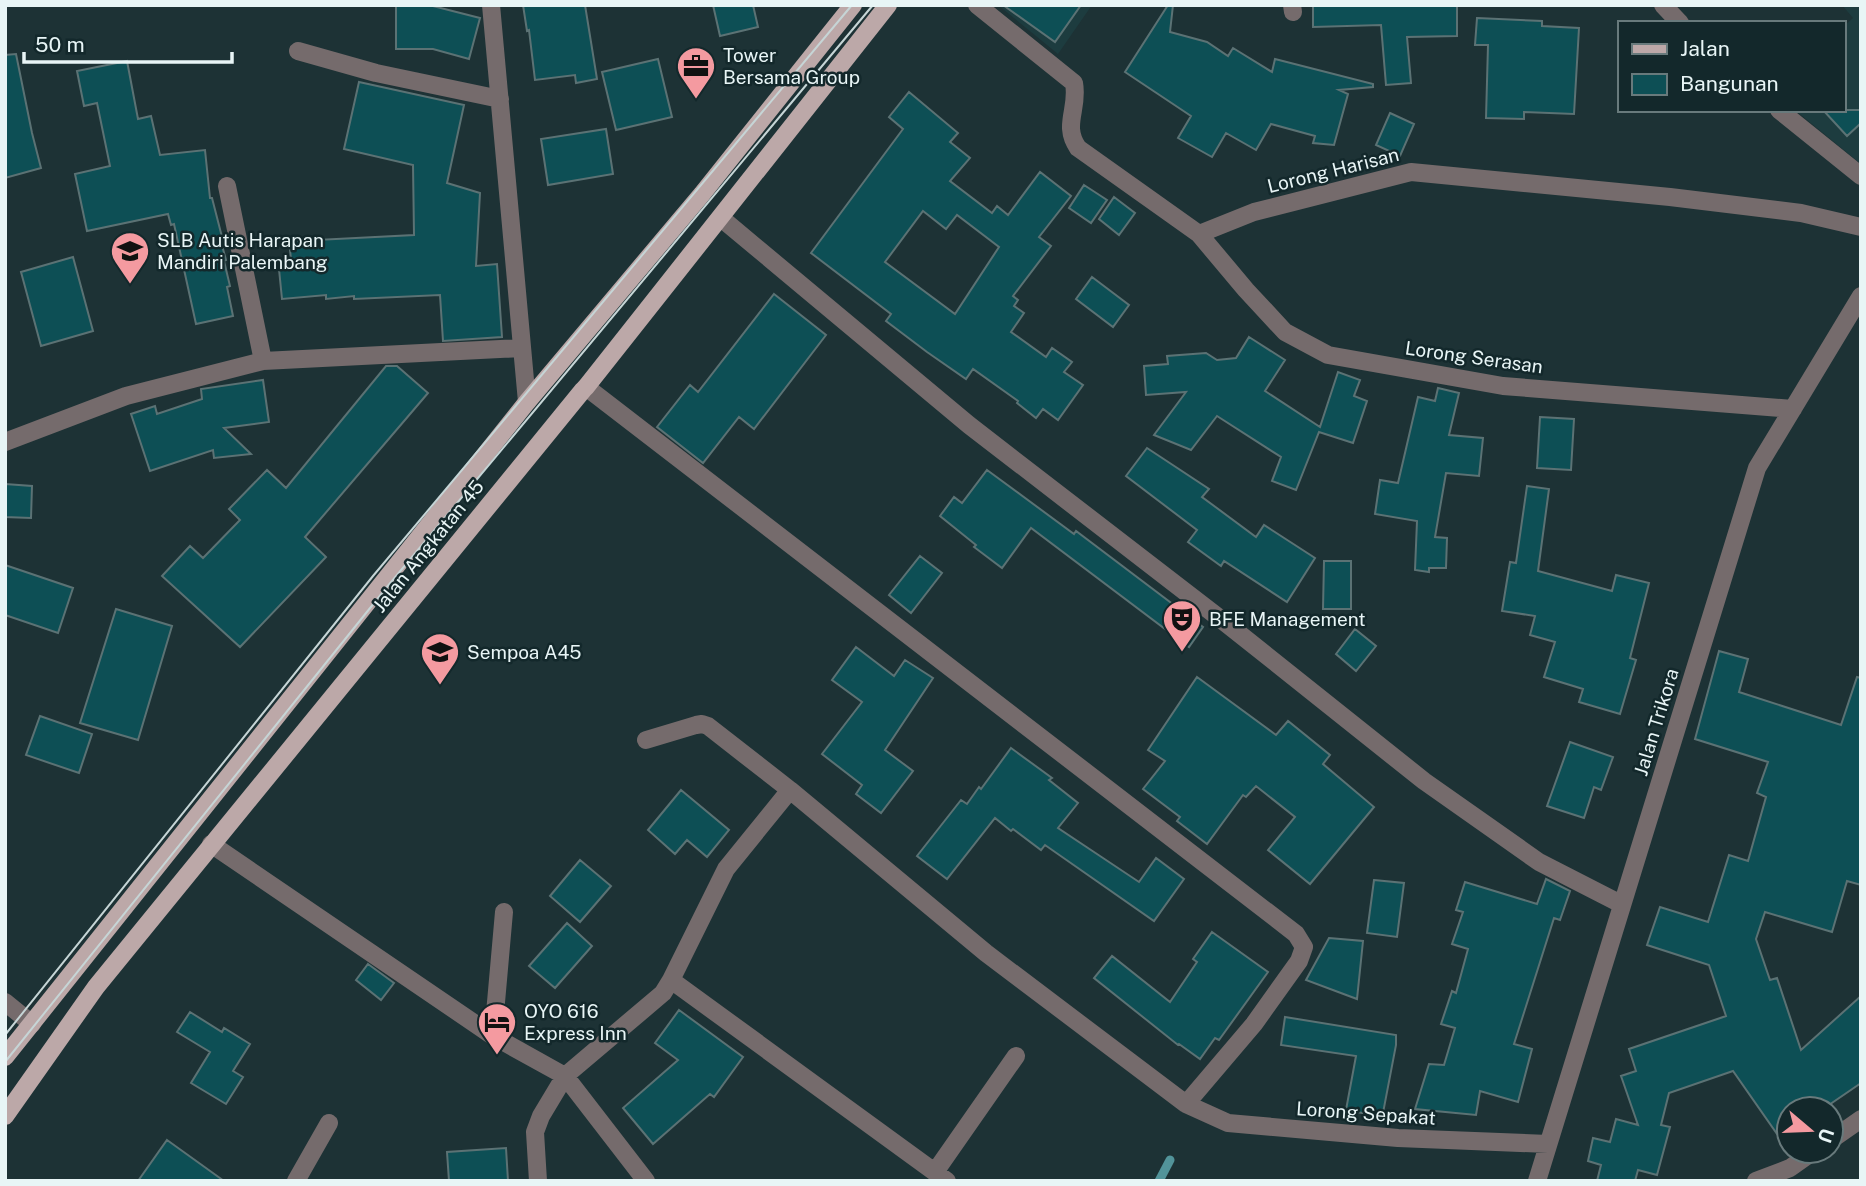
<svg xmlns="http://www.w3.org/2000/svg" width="1866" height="1186" font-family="'Public Sans',sans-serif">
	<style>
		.built { fill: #1d3c3f }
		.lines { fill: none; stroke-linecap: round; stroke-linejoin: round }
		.stream { stroke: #52949a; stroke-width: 9 }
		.building { fill: #0d4f55; stroke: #5b7274; stroke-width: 2; fill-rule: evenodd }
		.minor { stroke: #756b6c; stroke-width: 18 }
		.primary { stroke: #bca8a8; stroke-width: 18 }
		.tram { stroke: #c6d5d6; stroke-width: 2 }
		.labels { text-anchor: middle; stroke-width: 5; stroke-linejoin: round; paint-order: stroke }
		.poi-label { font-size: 19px; fill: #e8f5f6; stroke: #13282b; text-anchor: start }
		.street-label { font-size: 19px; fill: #e8f5f6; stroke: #13282b }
	</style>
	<rect width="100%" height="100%" fill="#1d3235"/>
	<path class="built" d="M998,5H1092L1058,54Z
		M1842,5H1861V164L1795,110H1843V27L1853,18Z"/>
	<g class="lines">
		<path class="stream" d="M1159,1181L1170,1160"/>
	</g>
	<path class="building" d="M396,5H429L480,18L469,59L433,49H396Z
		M523,5H585L597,79L576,83L575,75L535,80L529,30L527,31Z
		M713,5H753L758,27L720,36Z
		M1003,5H1081L1055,42Z
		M1168,5H1173L1170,32L1207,42L1228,56L1233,48L1272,72L1275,59L1373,84V87L1339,90L1348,94L1334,145L1313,143L1315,136L1271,124L1256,150L1226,133L1212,157L1178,138L1191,116L1125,72Z
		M1313,5H1457V36L1407,37L1411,83L1386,85L1381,25L1313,27Z
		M1477,18L1542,21V26L1579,28L1574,114L1524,112V119L1486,118L1488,45H1475Z
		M16,54L32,133L41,168L5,178V55Z
		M658,59L672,117L616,130L602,72Z
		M127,61L138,119L151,116L160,155L205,150L210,198H212L222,237L220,238L226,260L224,261L230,286L227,287L233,316L196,324L174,224L171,225L168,214L87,231L75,174L110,166L97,103L84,106L77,71Z
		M359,82L464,105L447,183L480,193L476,266L497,264L502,337L443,341L440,295L354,299V296L326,299V295L282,299L279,269L292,267L289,242L317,238V240L414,235L413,165L344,149Z
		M909,92L958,133L950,142L970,158L950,181L992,213L997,206L1008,215L1040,172L1071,196L1039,237L1051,246L1013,296L1018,300L1014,306L1024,313L1011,332L1046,357L1052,348L1072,362L1064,372L1083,385L1058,420L1043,409L1036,418L1017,403L1018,401L973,369L966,379L927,352L886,321L891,314L811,253L903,129L889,117ZM923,211L946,229L957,215L999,247L955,314L885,262Z
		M1823,110H1861V123L1847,136Z
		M1390,113L1414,124L1400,156L1376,145Z
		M606,129L613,174L548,185L541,139Z
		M1084,185L1107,200L1091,223L1069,208Z
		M1114,197L1135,213L1119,235L1099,219Z
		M73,257L93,331L41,346L21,272Z
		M1092,277L1129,305L1113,327L1076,299Z
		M774,294L826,335L754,429L739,417L703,463L657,427L690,385L698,392Z
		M1249,337L1285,360L1265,391L1320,427L1338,372L1360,380L1354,396L1367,401L1353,443L1319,432L1296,490L1272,481L1281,457L1217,416L1191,450L1154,435L1186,392L1146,395L1144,366L1168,364L1167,356L1206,353L1217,360L1236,358Z
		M386,366H397L428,393L305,537L326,557L240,647L162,576L190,546L203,558L240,520L229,509L267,470L286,488Z
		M263,380L269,422L224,428L251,454L214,458L213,450L150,471L131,414L155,406L157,414L202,399L201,389Z
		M1438,388L1459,393L1449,435L1483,438L1479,476L1446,473L1435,537L1447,538L1446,568H1429V572L1415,570L1417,521L1375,514L1380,480L1398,483L1418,397L1435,401Z
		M1540,417L1574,419L1571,470L1537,468Z
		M1147,448L1209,489L1202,497L1256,537L1264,525L1315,558L1287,602L1224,561L1221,566L1188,542L1197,530L1126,476Z
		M987,470L1074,534L1076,531L1203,627L1189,647L1031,528L1002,568L974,547L976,545L940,516L954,497L962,503Z
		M5,484L32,486L31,518L5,517Z
		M1527,486L1549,489L1538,571L1612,591L1616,575L1649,583L1630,658L1636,660L1620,714L1579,702L1583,689L1544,677L1555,642L1530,635L1535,616L1502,611L1510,562L1516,563Z
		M920,556L942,573L911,613L889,595Z
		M1324,561H1351V609H1323Z
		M5,565L73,588L58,633L5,615Z
		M116,609L172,626L138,740L80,723Z
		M1355,629L1376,646L1356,671L1336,654Z
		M856,647L894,676L905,660L933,678L885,750L913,771L881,813L856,794L862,785L822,754L862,702L832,680Z
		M1719,651L1748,659L1739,692L1841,725L1857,677L1861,678V885L1847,881L1832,932L1765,912L1756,939L1770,980L1777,978L1801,1050L1861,996V1083L1823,1109H1789V1151L1733,1071L1669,1093L1661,1125L1670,1127L1657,1175L1638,1170L1635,1181H1597L1601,1165L1588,1161L1593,1138L1610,1142L1616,1119L1638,1125L1621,1076L1636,1071L1629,1049L1726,1016L1709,965L1647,945L1660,907L1708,922L1729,855L1748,861L1766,797L1757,793L1768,762L1695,739Z
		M1197,677L1276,735L1288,721L1330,755L1323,764L1374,807L1310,884L1268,850L1295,817L1256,786L1246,797L1243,795L1207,844L1177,821L1180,817L1143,789L1165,761L1148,750Z
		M40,716L92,734L79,773L26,755Z
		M1570,742L1613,757L1601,790L1594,787L1584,818L1547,806Z
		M1011,748L1052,778L1049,780L1078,803L1058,828L1139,882L1156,858L1184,879L1154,921L1045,845L1041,850L1013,829L1011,831L995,818L947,879L917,856L961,800L967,804L979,787L981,789Z
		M681,790L729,830L707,857L687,840L675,854L648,830Z
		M580,860L611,886L580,922L550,896Z
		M1546,879L1570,891L1560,920L1554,918L1514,1044L1532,1049L1518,1102L1480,1091L1476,1115L1415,1109L1429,1064L1444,1065L1455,1028L1441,1024L1452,991L1456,993L1468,949L1452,944L1463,912L1456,910L1465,882L1537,904Z
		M1374,880L1404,883L1397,937L1367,933Z
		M567,923L592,946L555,988L529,966Z
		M1212,932L1268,972L1219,1040L1215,1038L1200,1059L1179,1044L1178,1045L1094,978L1112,956L1170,1002L1197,962L1193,959Z
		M1329,938L1363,941L1357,999L1306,980Z
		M368,964L394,983L381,1000L356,980Z
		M679,1010L743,1057L714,1097L710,1094L653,1144L623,1108L678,1060L655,1043Z
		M190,1012L222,1032L224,1028L250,1044L233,1071L243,1077L226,1104L191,1083L210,1052L177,1032Z
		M1285,1017L1396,1035V1045L1383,1113L1374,1112L1373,1115L1346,1110L1356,1056L1281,1045Z
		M167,1140L224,1181H138Z
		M506,1148L508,1181H449L447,1152Z"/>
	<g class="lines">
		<path class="minor" d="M491,5L527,402
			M977,5L1074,83C1079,109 1062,125 1078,148L1199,234L1254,212L1411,172L1670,197L1801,213L1861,227
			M1292,5L1293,12
			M1663,5L1680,23
			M298,51L376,73L500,99
			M1779,110L1861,176
			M227,186L263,361
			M721,218L969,425L1227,624L1424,781L1539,862L1621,904
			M1199,234L1246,290L1285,332L1328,355L1503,386L1793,409
			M5,442L126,396L263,361L522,348
			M646,740L696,725L702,724L708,726L790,790
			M211,844L493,1036L565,1076L646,1181
			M671,980L947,1181
			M5,1002L32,1024
			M493,1036L504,912
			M1186,1104L1228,1123L1398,1138L1548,1144
			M1831,1140L1861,1119
			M935,1172L1016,1056
			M296,1181L329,1123
			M538,1181L535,1132L541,1116L565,1076L663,993L671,980L726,869L790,790L986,953L1186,1104L1254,1024L1299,961L1304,947L1296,934L586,387
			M1537,1181L1757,468L1861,296
			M1756,1181L1790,1168L1814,1151"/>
		<path class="primary" d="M5,1057L527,402L702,194L853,5
			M5,1116L96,987L583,390L586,387L888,5"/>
		<path class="tram" d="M5,1035L373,576L852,5
			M5,1062L387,587L873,5"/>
	</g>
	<defs>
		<g id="office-pin" transform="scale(2.0125)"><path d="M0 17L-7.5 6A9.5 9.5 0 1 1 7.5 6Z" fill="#f49aa0" stroke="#13282b"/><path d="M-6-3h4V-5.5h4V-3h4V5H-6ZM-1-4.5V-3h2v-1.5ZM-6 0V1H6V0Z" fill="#111"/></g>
		<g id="school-pin" transform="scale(2.0125)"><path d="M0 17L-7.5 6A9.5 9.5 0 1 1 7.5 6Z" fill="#f49aa0" stroke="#13282b"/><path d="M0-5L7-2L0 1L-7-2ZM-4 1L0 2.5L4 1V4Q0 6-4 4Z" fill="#111"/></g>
		<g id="theatre-pin" transform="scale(2.0125)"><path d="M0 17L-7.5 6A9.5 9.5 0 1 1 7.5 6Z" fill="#f49aa0" stroke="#13282b"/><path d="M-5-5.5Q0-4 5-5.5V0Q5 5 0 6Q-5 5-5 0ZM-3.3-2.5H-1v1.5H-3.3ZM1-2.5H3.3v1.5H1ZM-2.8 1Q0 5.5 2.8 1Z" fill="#111"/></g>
		<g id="hotel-pin" transform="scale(2.0125)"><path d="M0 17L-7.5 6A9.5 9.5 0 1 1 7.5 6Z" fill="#f49aa0" stroke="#13282b"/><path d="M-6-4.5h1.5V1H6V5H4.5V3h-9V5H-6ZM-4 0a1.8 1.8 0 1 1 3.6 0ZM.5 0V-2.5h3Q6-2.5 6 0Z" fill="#111"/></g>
	</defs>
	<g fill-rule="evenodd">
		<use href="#office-pin" x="696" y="66"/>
		<use href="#school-pin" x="130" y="251"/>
		<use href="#theatre-pin" x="1182" y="619"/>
		<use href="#school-pin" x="440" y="652"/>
		<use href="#hotel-pin" x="497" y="1022"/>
	</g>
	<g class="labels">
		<g class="poi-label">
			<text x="723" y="62">Tower<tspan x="723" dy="22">Bersama Group</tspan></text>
			<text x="157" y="247">SLB Autis Harapan<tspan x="157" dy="22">Mandiri Palembang</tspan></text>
			<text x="1209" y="626">BFE Management</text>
			<text x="467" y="659">Sempoa A45</text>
			<text x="524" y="1018">OYO 616<tspan x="524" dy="22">Express Inn</tspan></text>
		</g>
		<g class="street-label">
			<text transform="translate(1333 170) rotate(-14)" y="7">Lorong Harisan</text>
			<text transform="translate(1474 357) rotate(8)" y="7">Lorong Serasan</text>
			<text transform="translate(428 546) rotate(-51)" y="7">Jalan Angkatan 45</text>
			<text transform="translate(1656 722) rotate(-73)" y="7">Jalan Trikora</text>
			<text transform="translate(1366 1113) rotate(4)" y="7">Lorong Sepakat</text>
		</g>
	</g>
	<rect width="1866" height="1186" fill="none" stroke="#e8f5f6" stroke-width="14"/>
	<rect x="1618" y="21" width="228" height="91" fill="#13282b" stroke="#687a7c" stroke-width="2"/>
	<rect x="1632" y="44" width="35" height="10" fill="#bca8a8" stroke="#687a7c" stroke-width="2"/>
	<text x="1680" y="56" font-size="21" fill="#e8f5f6">Jalan</text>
	<rect x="1632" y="74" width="35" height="21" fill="#0d4f55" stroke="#687a7c" stroke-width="2"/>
	<text x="1680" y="91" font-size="21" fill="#e8f5f6">Bangunan</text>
	<g transform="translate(1810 1130) rotate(109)"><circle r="33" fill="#13282b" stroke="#687a7c" stroke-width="2"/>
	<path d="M0-5L12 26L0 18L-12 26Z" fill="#f49aa0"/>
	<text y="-10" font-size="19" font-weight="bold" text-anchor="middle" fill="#e8f5f6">U</text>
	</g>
	<path d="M24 52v10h208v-10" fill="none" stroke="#e8f5f6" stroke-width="3.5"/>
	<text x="35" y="52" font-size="21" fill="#e8f5f6" stroke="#13282b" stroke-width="5" paint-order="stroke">50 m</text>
</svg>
